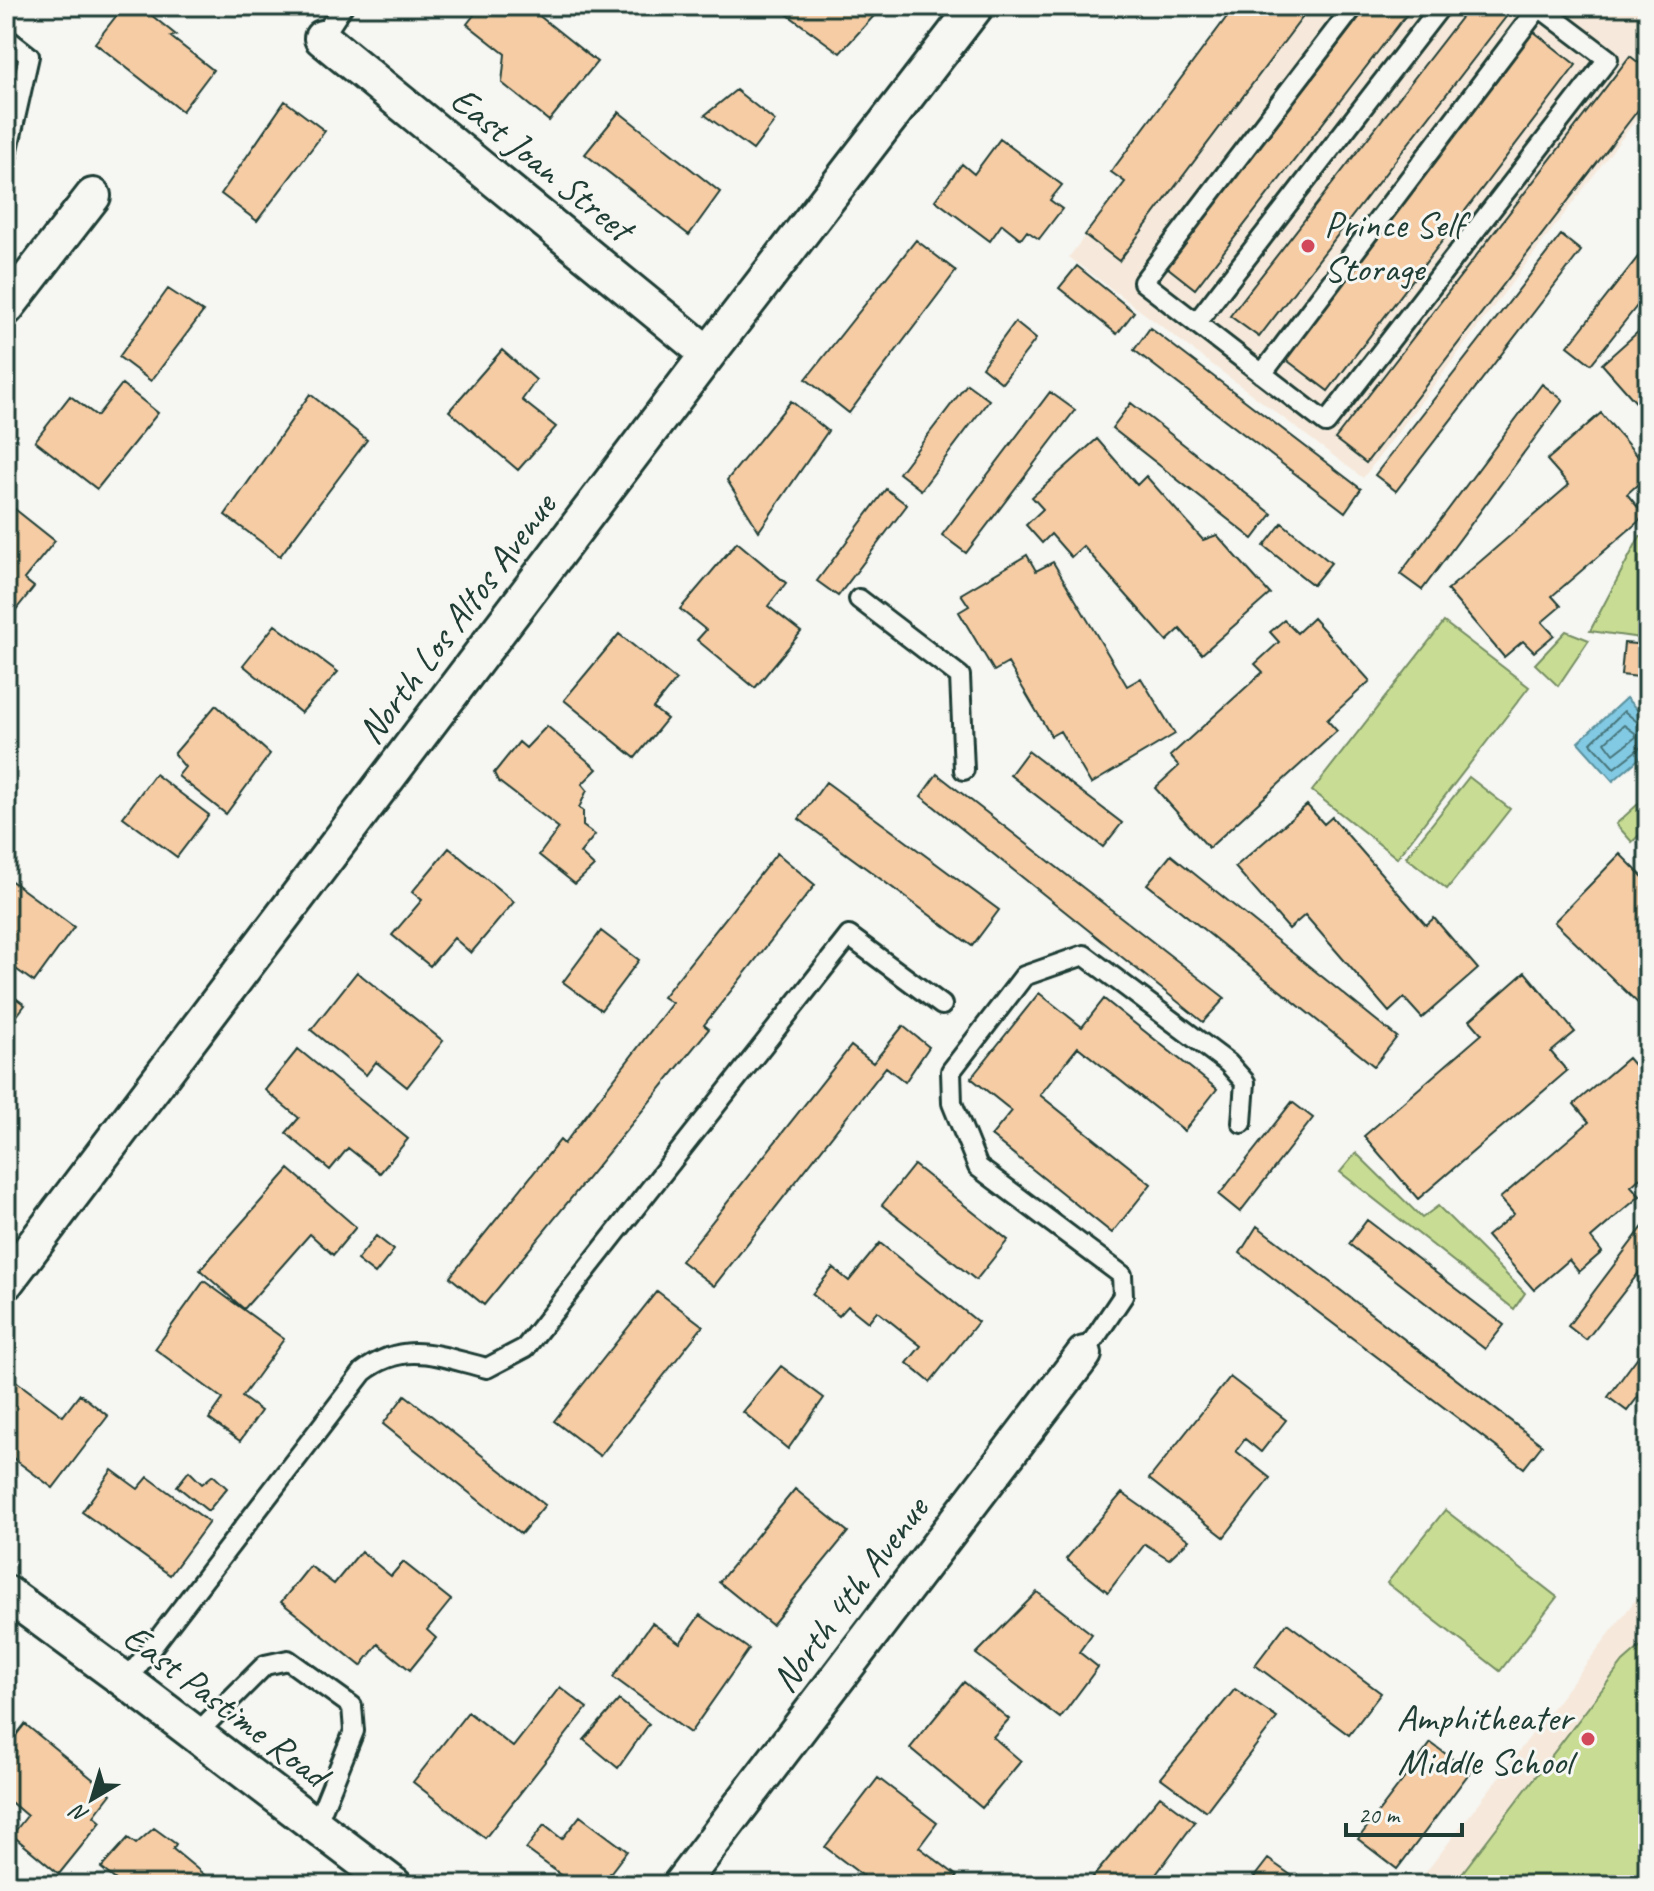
<svg xmlns="http://www.w3.org/2000/svg" width="1654" height="1891" font-family="Caveat,sans-serif">
	<style>
		.built { fill: #f6e9db }
		.green { fill: #c8dd93; stroke: #748d64; stroke-width: 2 }
		.water { fill: #82c9e3; stroke: #5a919d; stroke-width: 2 }
		.lines { fill: none; stroke-linecap: round; stroke-linejoin: round }
		.shore { stroke: #47757a; stroke-width: 2 }
		.building { fill: #f6cca5; stroke: #1f3d34; stroke-width: 2 }
		.service-casing { stroke: #1f3d34; stroke-width: 24 }
		.minor-casing { stroke: #1f3d34; stroke-width: 40 }
		.service { stroke: #f6f6f2; stroke-width: 18 }
		.minor { stroke: #f6f6f2; stroke-width: 34 }
		.poi-dot { fill: #d1495b; stroke: #f6f6f2; stroke-width: 3 }
		.labels { text-anchor: middle; stroke-width: 6; stroke-linejoin: round; paint-order: stroke }
		.street-label { font-size: 38px; fill: #1f3d34; stroke: #f6f6f2 }
		.poi-label { font-size: 38px; fill: #1f3d34; stroke: #f6f6f2; text-anchor: start }
	</style>
	<rect width="100%" height="100%" fill="#f6f6f2"/>
	<filter id="ink" filterUnits="userSpaceOnUse"><feTurbulence type="fractalNoise" baseFrequency=".0125" numOctaves="2"/><feDisplacementMap in="SourceGraphic" scale="16" xChannelSelector="R" yChannelSelector="G"/><feConvolveMatrix kernelMatrix="1 2 1 2 8 2 1 2 1" color-interpolation-filters="sRGB"/></filter>
	<g filter="url(#ink)">
		<path class="built" d="M1235,6L1648,8V104L1363,478L1069,257L1125,183L1111,172Z
			M1643,1590L1648,1593V1885H1416Z"/>
		<path class="green" d="M1640,536H1648V639L1590,631Z
			M1444,622L1529,687L1397,858L1312,791Z
			M1566,631L1589,640L1558,686L1535,664Z
			M1469,777L1510,809L1447,889L1406,857Z
			M1648,795V827L1632,842L1616,824Z
			M1356,1153L1422,1218L1438,1206L1525,1293L1514,1309L1340,1172Z
			M1445,1510L1557,1597L1500,1671L1387,1583Z
			M1648,1640V1885H1453L1623,1662Z"/>
		<path class="water" d="M1626,698L1648,721V751L1613,781L1578,742Z"/>
		<g class="lines">
			<path class="shore" d="M1624,725L1635,733L1636,737L1614,754L1605,742Z
				M1648,726L1641,725L1624,711L1591,743L1614,768L1641,747L1648,746"/>
		</g>
		<path class="building" d="M124,6H140L176,35L171,37L213,70L182,111L95,43Z
			M481,6H527L597,62L549,121L502,83L505,54L467,24Z
			M781,6H883L840,53L780,9Z
			M1235,6H1311L1119,261L1085,235L1125,182L1111,172Z
			M1368,6H1413L1195,289L1167,267Z
			M1470,6H1499L1509,13L1259,337L1230,316Z
			M1533,31L1576,65L1328,391L1284,358Z
			M1630,56L1648,70V97L1366,463L1335,439Z
			M736,90L775,121L753,150L705,115Z
			M285,101L325,131L257,221L221,194Z
			M619,112L720,192L689,235L585,154Z
			M1000,139L1062,185L1050,200L1062,209L1039,239L1027,231L1021,239L1002,224L990,241L935,200L962,164L974,174Z
			M1561,235L1581,251L1396,491L1375,475Z
			M916,240L956,271L849,413L806,379Z
			M1648,244V292L1591,364L1568,346Z
			M1077,266L1134,312L1117,334L1059,288Z
			M168,289L203,312L151,381L119,357Z
			M1015,322L1036,339L1002,383L982,367Z
			M1648,323V416L1602,364Z
			M1150,328L1361,489L1345,512L1134,350Z
			M502,350L536,380L522,400L556,427L518,470L449,411Z
			M122,384L158,413L97,489L35,441L70,396L97,416Z
			M967,384L989,400L921,490L899,473Z
			M1542,384L1563,400L1422,590L1400,574Z
			M1050,392L1075,410L966,553L942,535Z
			M310,394L367,440L280,556L225,515Z
			M791,401L828,431L759,531L727,480Z
			M1131,403L1272,514L1253,539L1112,428Z
			M1601,413L1648,468V475L1627,494L1645,516L1552,596L1561,606L1542,622L1554,635L1534,652L1523,641L1504,657L1447,590L1569,485L1547,460Z
			M1097,439L1137,485L1146,476L1203,540L1217,535L1270,594L1202,654L1180,629L1167,641L1083,546L1071,557L1051,534L1042,543L1026,525L1043,509L1032,497Z
			M886,489L907,505L838,596L817,581Z
			M6,502L55,541L24,579L34,587L14,612L6,605Z
			M1282,523L1331,563L1313,585L1264,546Z
			M737,542L786,583L768,606L801,632L755,688L697,640L706,630L680,609Z
			M1027,555L1036,571L1053,562L1127,686L1141,678L1175,734L1091,784L1060,731L1051,736L1008,663L994,671L959,612L969,606L961,594Z
			M1313,618L1370,681L1327,720L1337,731L1209,848L1155,788L1179,766L1170,756L1263,672L1255,664L1279,642L1270,632L1284,620L1297,633Z
			M275,625L338,672L301,713L243,665Z
			M619,634L676,680L653,708L667,719L635,758L564,700Z
			M1624,643L1648,645V678L1621,675Z
			M216,705L270,754L226,814L178,776L185,767L174,754Z
			M547,726L597,769L582,784L587,790L579,808L583,811V826L595,835L580,853L594,866L575,884L539,855L559,828L498,781L494,773L519,742L526,748Z
			M1028,751L1122,823L1103,847L1010,775Z
			M155,774L209,815L177,857L123,817Z
			M937,774L1225,998L1203,1022L921,796Z
			M826,782L999,910L972,946L799,819Z
			M1307,805L1324,824L1332,817L1426,925L1434,918L1478,969L1422,1018L1404,998L1389,1012L1305,915L1289,929L1235,867Z
			M449,848L514,902L471,953L454,938L430,966L392,935L422,900L412,892Z
			M777,853L815,885L704,1025L709,1029L484,1305L450,1277L560,1140L564,1144L672,1003L663,997Z
			M1620,854L1648,882V1013L1554,922Z
			M1171,855L1397,1037L1374,1066L1147,884Z
			M6,877L74,927L34,982L6,962Z
			M601,931L639,960L601,1010L563,982Z
			M357,972L443,1041L407,1087L376,1062L366,1075L311,1030Z
			M1525,972L1575,1032L1551,1052L1567,1071L1418,1199L1364,1136L1482,1034L1470,1020Z
			M6,991L25,1005L6,1030Z
			M1039,993L1082,1027L1104,999L1217,1089L1184,1131L1078,1047L1040,1095L1151,1184L1112,1233L991,1136L1012,1111L971,1078Z
			M903,1026L929,1047L905,1082L886,1067L714,1286L681,1261L851,1046L873,1063Z
			M298,1049L408,1139L380,1173L348,1148L330,1170L286,1133L299,1118L265,1090Z
			M1628,1058L1648,1081V1171L1631,1186L1640,1196L1591,1238L1602,1252L1579,1272L1569,1260L1534,1290L1487,1236L1514,1214L1500,1198L1589,1122L1574,1104Z
			M1292,1102L1313,1118L1240,1212L1219,1195Z
			M914,1165L1008,1240L976,1280L882,1205Z
			M289,1169L356,1227L333,1255L310,1234L244,1309L200,1270Z
			M1367,1220L1504,1325L1485,1349L1349,1244Z
			M1648,1220V1261L1586,1340L1568,1326Z
			M1257,1226L1542,1445L1524,1468L1240,1253Z
			M376,1236L394,1250L375,1274L357,1260Z
			M880,1243L978,1322L930,1382L907,1363L921,1346L877,1311L868,1322L848,1306L839,1316L812,1294L833,1268L849,1281Z
			M204,1281L284,1339L242,1397L261,1411L240,1441L209,1419L223,1399L155,1349Z
			M657,1291L703,1326L600,1456L554,1421Z
			M1648,1343V1384L1627,1411L1608,1397Z
			M781,1366L824,1398L788,1449L743,1412Z
			M1230,1377L1286,1420L1261,1452L1245,1439L1236,1451L1270,1478L1224,1537L1149,1479Z
			M13,1379L63,1416L80,1394L108,1416L53,1488L6,1453V1388Z
			M405,1395L545,1505L521,1534L383,1424Z
			M112,1470L138,1489L148,1477L209,1522L170,1575L82,1512Z
			M189,1471L202,1484L213,1475L227,1488L208,1511L177,1486Z
			M795,1489L848,1532L772,1625L719,1582Z
			M1122,1493L1189,1540L1169,1559L1145,1544L1108,1592L1066,1559Z
			M361,1551L391,1576L403,1562L451,1600L427,1630L436,1638L410,1670L378,1644L361,1666L281,1602L310,1566L334,1584Z
			M1037,1592L1092,1634L1079,1652L1098,1667L1060,1718L976,1654Z
			M700,1615L749,1649L690,1733L613,1677L652,1623L680,1643Z
			M1287,1623L1381,1693L1349,1735L1255,1665Z
			M964,1682L1009,1719L993,1737L1021,1761L982,1808L910,1748Z
			M560,1687L587,1708L485,1838L413,1782L468,1712L513,1747Z
			M1235,1689L1277,1718L1206,1811L1161,1778Z
			M619,1700L649,1724L618,1768L584,1740Z
			M25,1724L111,1794L94,1816L101,1822L59,1874L12,1835L27,1816L6,1798V1748Z
			M1431,1743L1470,1772L1397,1869L1358,1839Z
			M878,1778L937,1823L919,1847L957,1876L951,1885H875L825,1847Z
			M1160,1796L1195,1822L1148,1885H1090L1088,1883Z
			M580,1816L627,1851L601,1885H575L526,1849L544,1825L562,1839Z
			M154,1828L176,1844L173,1849L207,1877L200,1885H122L101,1868L128,1838L136,1844Z
			M1268,1859L1305,1885H1248Z"/>
		<g class="lines">
			<g class="service-casing">
				<path id="service" d="M1354,6L1143,282L1326,423L1608,59L1538,6
					M6,38L29,56L6,158
					M322,38L343,6
					M1196,323L1441,6
					M1262,374L1539,7
					M859,599L960,676L964,770
					M1084,1354L1123,1296L1122,1275L978,1167L952,1103L951,1071L1024,976L1084,955L1228,1063L1245,1082L1242,1123
					M126,1681L363,1372C406,1339 440,1357 487,1368L525,1348L849,936L942,1005
					M196,1734L265,1665L288,1660L352,1706L354,1731L316,1825"/>
			</g>
			<g class="minor-casing">
				<path id="minor" d="M322,38L708,354
					M6,308L93,196
					M6,1282L708,354L976,6
					M6,1593L126,1681L394,1885
					M680,1885L1084,1354"/>
			</g>
			<use href="#service" class="service"/>
			<use href="#minor" class="minor"/>
		</g>
	</g>
	<g class="poi-dot">
		<circle cx="1308" cy="246" r="8"/>
		<circle cx="1588" cy="1739" r="8"/>
	</g>
	<g class="labels">
		<g class="street-label">
			<text transform="translate(542 163) rotate(39)" y="13">East Joan Street</text>
			<text transform="translate(456 618) rotate(-53)" y="13">North Los Altos Avenue</text>
			<text transform="translate(849 1594) rotate(-53)" y="13">North 4th Avenue</text>
			<text transform="translate(226 1705) rotate(37)" y="13">East Pastime Road</text>
		</g>
		<g class="poi-label">
			<text x="1324" y="237">Prince Self<tspan x="1324" dy="44">Storage</tspan></text>
			<text x="1572" y="1730" text-anchor="end">Amphitheater<tspan x="1572" dy="44">Middle School</tspan></text>
		</g>
	</g>
	<rect width="1654" height="1891" fill="none" stroke="#f6f6f2" stroke-width="32"/>
	<rect x="16" y="16" width="1622" height="1859" fill="none" stroke="#1f3d34" stroke-width="3" filter="url(#ink)"/>
	<g transform="translate(92 1799) rotate(218)" stroke="#f6f6f2" stroke-width="6" paint-order="stroke">
	<path d="M0-6L14 30L0 20L-14 30Z" fill="#1f3d34"/>
	<text y="-12" font-size="22" font-weight="bold" text-anchor="middle" fill="#1f3d34">N</text>
	</g>
	<path d="M1346 1823v12h116v-12" fill="none" stroke="#1f3d34" stroke-width="4"/>
	<text x="1358" y="1823" font-size="24" fill="#1f3d34" stroke="#f6f6f2" stroke-width="6" paint-order="stroke">20 m</text>
</svg>
